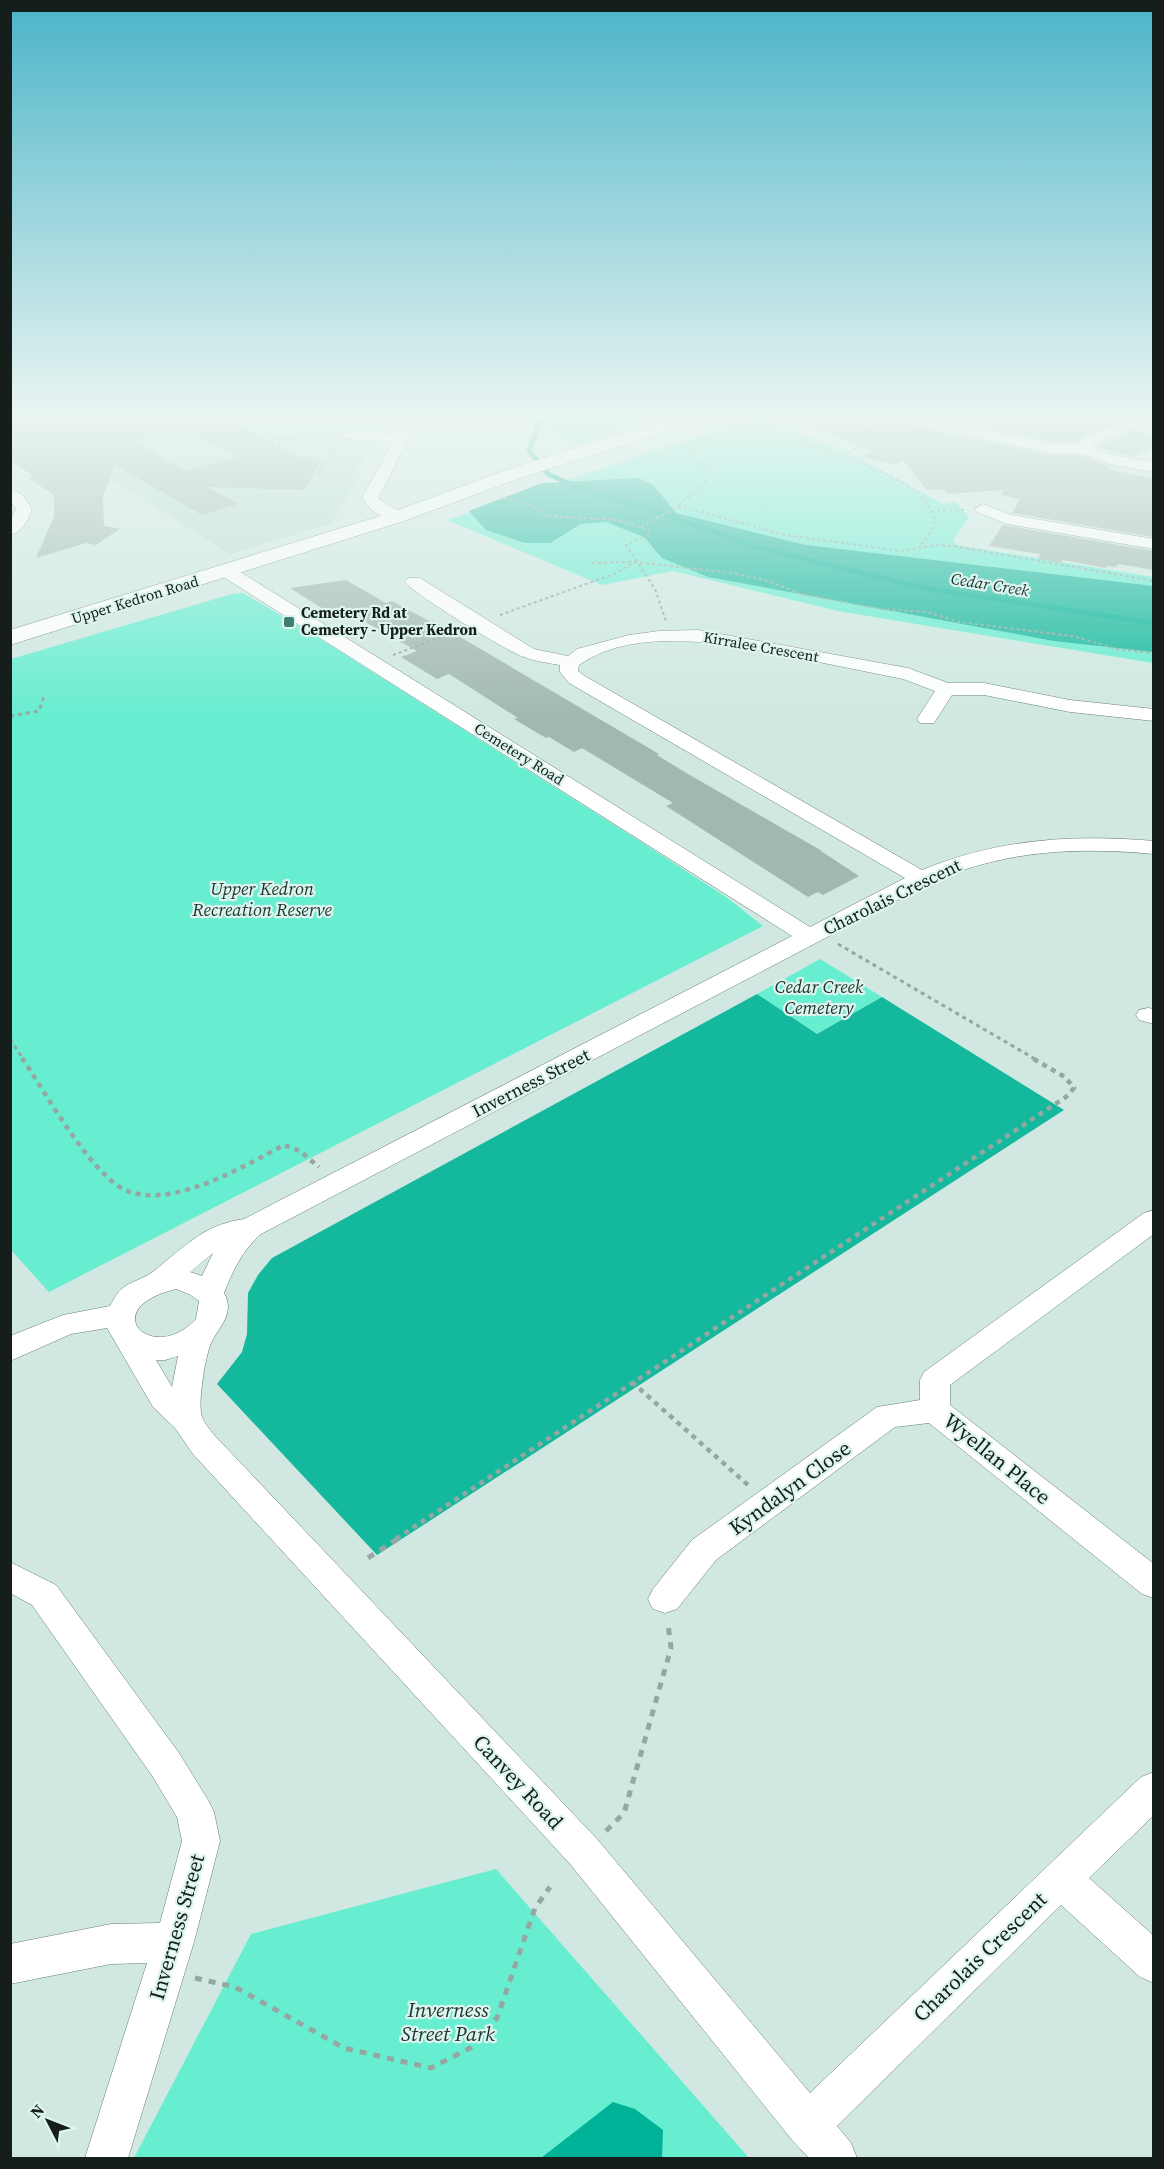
<svg xmlns="http://www.w3.org/2000/svg" width="1164" height="2169" font-family="'Source Serif 4',serif">
	<style>
		.built { fill: #bddcd3 }
		.green { fill: #67edd0 }
		.forest { fill: #13b89d }
		.water { fill: #00b398 }
		.lines { fill: none; stroke-linecap: round; stroke-linejoin: round }
		.stream { stroke: #00b398; stroke-width: 5 }
		.building { fill: #a1b8b1; fill-rule: evenodd }
		.minor-casing { stroke: #687e78; stroke-width: 1 }
		.major-casing { stroke: #687e78; stroke-width: 1 }
		.path-far3 { stroke: #94a7a1; stroke-width: 2; stroke-dasharray: 3 3; stroke-linecap: butt }
		.path-far2 { stroke: #94a7a1; stroke-width: 3; stroke-dasharray: 4 4; stroke-linecap: butt }
		.path-far1 { stroke: #94a7a1; stroke-width: 4.5; stroke-dasharray: 5 5; stroke-linecap: butt }
		.path { stroke: #94a7a1; stroke-width: 5; stroke-dasharray: 7 7; stroke-linecap: butt }
		.minor { fill: #fff; fill-rule: evenodd }
		.major { fill: #fff; fill-rule: evenodd }
		.poi-dot { fill: #3d7f70; stroke: #ddf5ee; stroke-width: 2 }
		.labels { text-anchor: middle; stroke-width: 4.5; stroke-linejoin: round; paint-order: stroke }
		.far-street-label { font-size: 15px; fill: #161e1c; stroke: #ddf5ee }
		.far-poi-label { font-size: 15px; font-weight: bold; fill: #161e1c; stroke: #ddf5ee; text-anchor: start }
		.far-water-label { font-size: 16px; font-style: italic; fill: #1a312b; stroke: #ddf5ee }
		.park-label { font-size: 18px; font-style: italic; fill: #1c332e; stroke: #ddf5ee }
		.street-label { font-size: 18px; fill: #161e1c; stroke: #ddf5ee }
		.near-street-label { font-size: 21px; fill: #161e1c; stroke: #ddf5ee }
		.near-park-label { font-size: 21px; font-style: italic; fill: #1c332e; stroke: #ddf5ee }
	</style>
	<rect width="100%" height="100%" fill="#d0e8e1"/>
	<path class="built" d="M10,414H391L379,438H375L351,480L356,483L332,523L230,554L11,417Z"/>
	<path class="green" d="M513,414H675L576,444Z
		M756,417L846,451L943,504L955,502L969,517L953,541L956,545L1153,577V663L838,611L673,571L602,585L447,520Z
		M243,593L311,633L638,840L726,897L763,926L49,1292L11,1250V659L232,594Z
		M820,959L882,997L817,1034L757,994Z
		M496,1869L749,2158H134L251,1934Z"/>
	<path class="forest" d="M638,478L653,485L676,513L806,545L1153,586V652L1054,641L708,577L662,558L644,537L606,522L581,524L550,543H525L486,530L469,511L542,483Z
		M757,994L817,1034L882,997L1064,1110L377,1555L217,1384L242,1352L247,1334L248,1293L258,1275L272,1258Z"/>
	<path class="water" d="M613,2102L635,2109L663,2130L662,2158H541Z"/>
	<g class="lines">
		<path class="stream" d="M542,414L529,451L548,474L586,491L647,508L756,547L924,588L1154,623"/>
	</g>
	<path class="building" d="M10,414H218L297,456L322,459L304,490L208,487L238,504L202,515L115,465L103,496L104,526L120,529L96,545L86,543L36,558L54,517V495L29,478L33,476L10,460ZM183,428L237,457L186,471L134,441Z
		M841,414H852L872,429L874,414H904L910,424L930,430L1050,455H1079L1111,467L1107,469L1154,479V537L1012,513L1020,499L1001,495L1004,490L947,494L943,489L927,490L904,461L892,465L862,457L871,451L782,415Z
		M926,414H1084L1114,424L1087,434L1076,442L1050,441Z
		M1135,431L1154,436V447L1134,457L1096,447Z
		M1003,525L1154,551V570L1118,564L1116,567L1106,566L1105,568L1063,560L1061,563L1038,559L1040,554L989,546Z
		M346,580L386,603L392,601L431,622L433,621L659,754L657,755L688,774L822,851H821L859,876L823,895L818,892L808,897L666,806L673,803L582,748L574,752L549,737L546,738L514,719L518,718L449,674L437,679L401,657L417,651L351,614L339,619L290,588Z"/>
	<g class="lines">
		<g class="minor-casing">
			<path id="minor" d="M408,414H422L378,498L403,514L405,517L403,520C389,524 368,510 362,498L393,442L346,439L339,435L346,431L397,433Z
				M906,414H920L934,420L1050,443L1077,444L1088,436L1145,414H1154V421L1098,442L1092,448L1116,456L1154,462V472L1113,465L1079,453H1050L930,428L911,422Z
				M10,489L22,494L32,509C28,520 23,532 10,535V521L16,509L10,501Z
				M983,504L1011,515L1154,539V549L1007,524L977,512L975,509Z
				M228,567L234,568L810,927L905,878L569,683L560,672V665C548,663 535,661 524,657C508,652 414,594 405,582L408,578H420L534,649L568,656L577,649L629,635L659,631L698,630L908,668L948,683H984L1070,700L1154,709V721L1070,712L984,695H952L934,723H920L917,719L935,691L903,679C868,672 834,665 799,658C735,645 637,624 579,665L578,671L583,675L922,870C998,839 1073,834 1154,841V854C1076,847 1009,850 936,880L261,1234C242,1251 233,1270 224,1293C234,1311 223,1323 213,1339C206,1350 197,1404 202,1417C204,1423 211,1431 215,1436L597,1839L810,2093L1141,1777L1154,1772V1815L1089,1878L1154,1936V1983L1140,1977L1061,1905L837,2126L851,2143L857,2158H809L792,2140L571,1865L193,1454L175,1428L153,1407L107,1328L71,1334L10,1361V1336L63,1315L110,1306C122,1283 127,1286 148,1275C154,1272 161,1265 166,1261C195,1238 207,1225 244,1219L792,936L222,576L219,572L222,568ZM213,1253L202,1276L190,1272ZM176,1289L189,1294L199,1301L196,1319C153,1366 94,1309 176,1289ZM178,1356L172,1387L156,1360H165Z
				M1148,1008L1154,1009V1024L1139,1020L1136,1015L1139,1010Z
				M1154,1210V1234L950,1385V1405L1154,1564V1598L1142,1594L929,1423L895,1427L716,1560L677,1609L665,1613L653,1609L648,1599L653,1589L692,1540L877,1407L920,1400V1380L924,1372L1144,1213Z
				M10,1562L56,1585L179,1753L208,1800L214,1812L220,1841L194,1942L128,2158H85L147,1963L111,1964L10,1984V1944L111,1924L160,1923L182,1841L177,1817L153,1777L32,1605L10,1593Z"/>
		</g>
		<g class="major-casing">
			<path id="major" d="M684,414H713L711,418L520,478L404,521L10,645V630L390,513L506,470Z"/>
		</g>
		<path class="path-far3" d="M314,414L336,425
			M720,424L751,415
			M233,429L263,437L278,447L281,444L271,439L288,440L281,437L301,441L303,440L300,437L303,436L330,438
			M742,430C787,439 899,466 927,503C931,508 933,515 935,520L932,530L919,547
			M10,432L22,427
			M844,456L899,422
			M319,473L337,445
			M504,498L524,503L548,516L617,520L649,530L650,534L626,545L655,589L666,621
			M680,506V502C695,495 709,486 707,467L689,458L690,451L736,435L752,421L751,414
			M931,511L964,510
			M641,527L680,506L785,535L901,551L937,545L953,546L1154,581
			M592,563L635,562L731,573L766,580L801,594L881,609L927,612L959,622L1072,636L1117,649L1154,653
			M500,615L614,574L633,563
			M393,655L457,631"/>
		<path class="path-far2" d="M10,716L39,711L44,696
			M838,944L1035,1059
			M10,1039L23,1059"/>
		<path class="path-far1" d="M22,1058C45,1091 93,1180 130,1192C177,1207 244,1166 284,1145L300,1151L319,1167
			M632,1382L748,1485
			M396,1539L1066,1097L1074,1088L1065,1077L1032,1058"/>
		<path class="path" d="M368,1558L399,1538
			M606,1831L624,1813L671,1648L668,1624
			M195,1978L235,1987L344,2048L431,2068L470,2048L497,2018L535,1908L550,1887"/>
		<use href="#minor" class="minor"/>
		<use href="#major" class="major"/>
	</g>
	<linearGradient id="sky" x2="0" y2="1"><stop stop-color="#4bb4c8"/><stop offset="0.58" stop-color="#eaf5f2"/><stop offset="1" stop-color="#eaf5f2" stop-opacity="0"/></linearGradient>
	<rect width="1164" height="718" fill="url(#sky)"/>
	<rect class="poi-dot" x="283" y="616" width="12" height="12" rx="3"/>
	<g class="labels">
		<g class="far-street-label">
			<text transform="translate(135 600) rotate(-17)" y="5">Upper Kedron Road</text>
			<text transform="translate(761 647) rotate(10)" y="5">Kirralee Crescent</text>
			<text transform="translate(519 754) rotate(32)" y="5">Cemetery Road</text>
		</g>
		<g class="far-poi-label">
			<text x="301" y="618">Cemetery Rd at<tspan x="301" dy="17">Cemetery - Upper Kedron</tspan></text>
		</g>
		<g class="far-water-label">
			<text transform="translate(990 584) rotate(9)" y="6">Cedar Creek</text>
		</g>
		<g class="park-label">
			<text x="262" y="895">Upper Kedron<tspan x="262" dy="21">Recreation Reserve</tspan></text>
			<text x="819" y="993">Cedar Creek<tspan x="819" dy="21">Cemetery</tspan></text>
		</g>
		<g class="street-label">
			<text transform="translate(892 897) rotate(-26)" y="6">Charolais Crescent</text>
			<text transform="translate(531 1083) rotate(-27)" y="6">Inverness Street</text>
		</g>
		<g class="near-street-label">
			<text transform="translate(997 1459) rotate(39)" y="7">Wyellan Place</text>
			<text transform="translate(790 1488) rotate(-36)" y="7">Kyndalyn Close</text>
			<text transform="translate(518 1782) rotate(47)" y="7">Canvey Road</text>
			<text transform="translate(177 1927) rotate(-74)" y="7">Inverness Street</text>
			<text transform="translate(980 1957) rotate(-44)" y="7">Charolais Crescent</text>
		</g>
		<g class="near-park-label">
			<text x="448" y="2017">Inverness<tspan x="448" dy="24">Street Park</tspan></text>
		</g>
	</g>
	<rect width="1164" height="2169" fill="none" stroke="#161e1c" stroke-width="24"/>
	<g transform="translate(48 2121) rotate(312)" stroke="#ddf5ee" stroke-width="4.5" paint-order="stroke">
	<path d="M0-4.5L10 22L0 15L-10 22Z" fill="#161e1c"/>
	<text y="-9" font-size="16" font-weight="bold" text-anchor="middle" fill="#161e1c">N</text>
	</g>
</svg>
